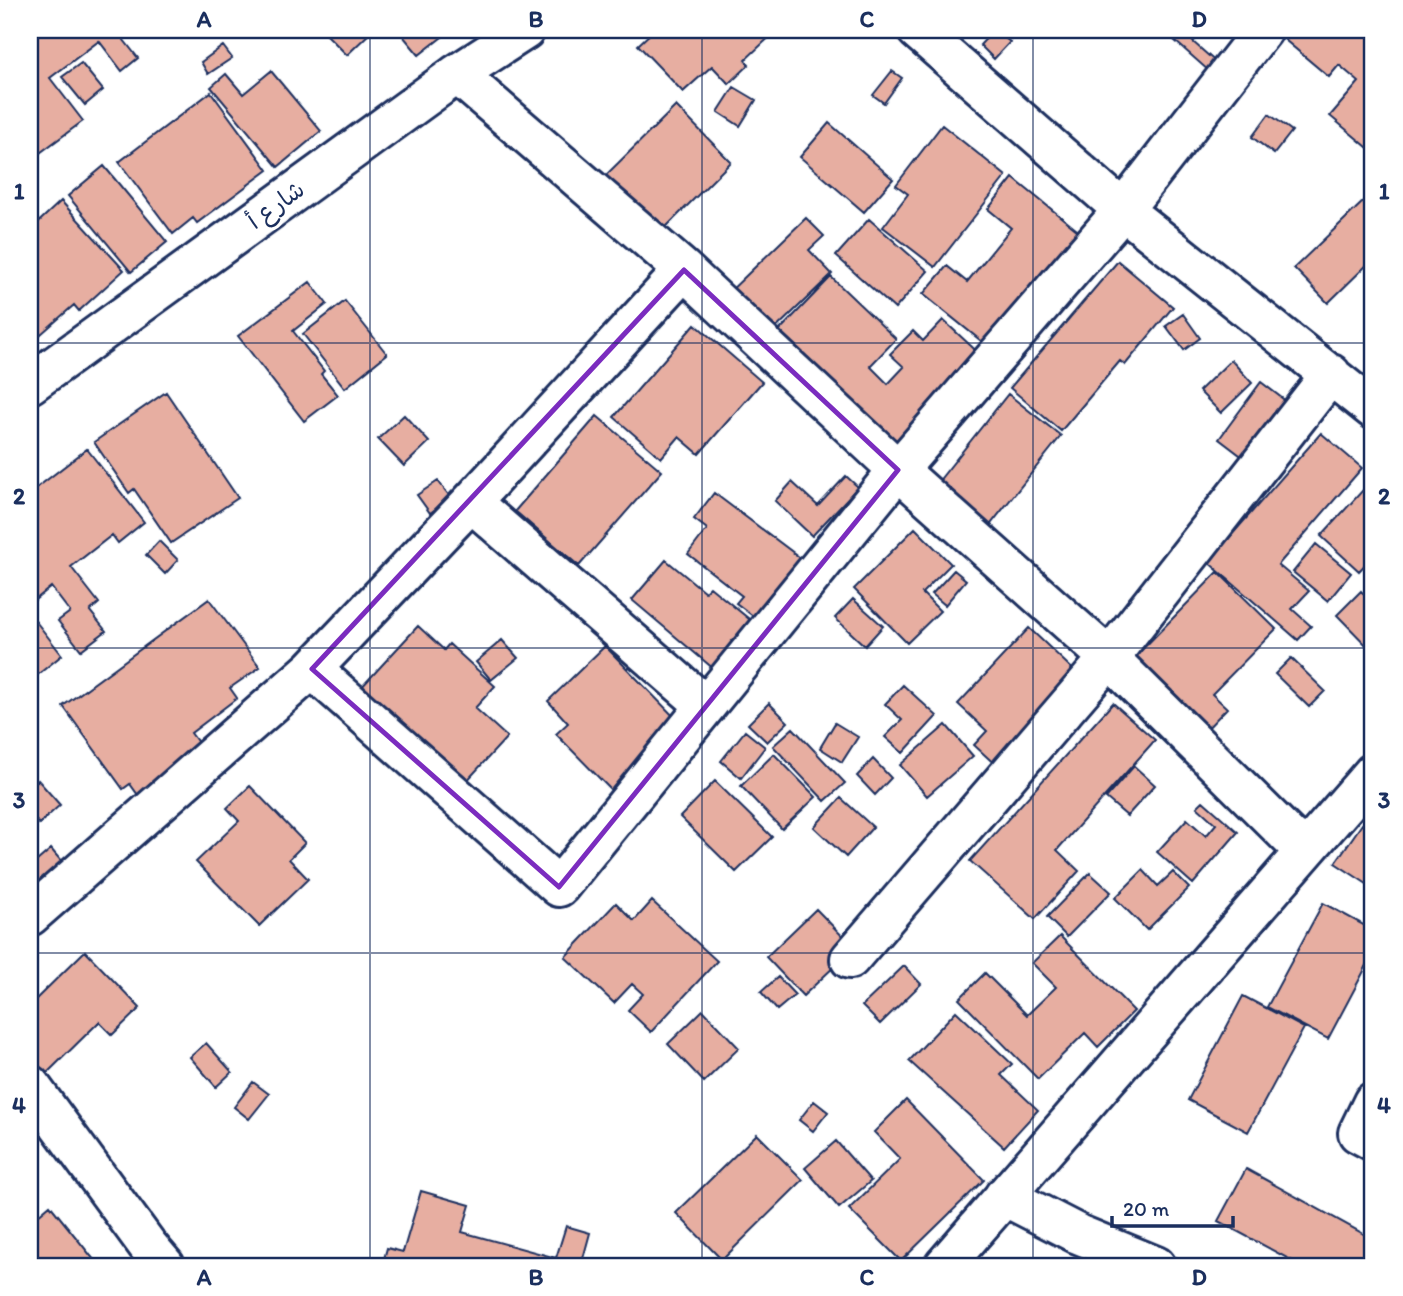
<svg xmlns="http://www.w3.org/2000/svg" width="1403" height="1296" font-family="Itim,'Playpen Sans Arabic',sans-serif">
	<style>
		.building { fill: #e7aea1; stroke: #1b2f5e; stroke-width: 2 }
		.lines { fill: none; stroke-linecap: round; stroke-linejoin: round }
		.minor-casing { stroke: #1b2f5e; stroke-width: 44 }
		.minor { stroke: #fff; stroke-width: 38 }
		.marked { fill: none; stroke: #7b2cbf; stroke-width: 5; stroke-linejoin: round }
		.grid { fill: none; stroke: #1b2f5e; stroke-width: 2; stroke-opacity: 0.55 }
		.labels { text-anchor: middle; stroke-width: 6; stroke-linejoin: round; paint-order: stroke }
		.street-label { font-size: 24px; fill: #1b2f5e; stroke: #fff }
		.neatline { fill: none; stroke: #1b2f5e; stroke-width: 2.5 }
		.grid-label { font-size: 23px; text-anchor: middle; font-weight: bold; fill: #1b2f5e }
	</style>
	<rect width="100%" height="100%" fill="#fff"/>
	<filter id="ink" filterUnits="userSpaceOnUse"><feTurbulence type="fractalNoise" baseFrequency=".0143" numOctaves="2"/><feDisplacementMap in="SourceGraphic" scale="14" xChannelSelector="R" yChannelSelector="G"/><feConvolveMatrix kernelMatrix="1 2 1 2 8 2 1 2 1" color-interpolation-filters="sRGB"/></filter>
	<g filter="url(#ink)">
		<path class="building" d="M30,30H116L138,58L122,71L99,41L50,78L83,121L37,155L30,145Z
			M322,30H373L347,55Z
			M398,30H451L419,55Z
			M654,30H777L745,60L749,65L729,84L712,66L683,92L638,45Z
			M994,30L1010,42L994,59L980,45Z
			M1169,30H1205L1193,42L1218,64L1210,72L1166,33Z
			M1293,30H1365L1373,37V152L1330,116L1359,82L1339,65L1329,77L1285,40Z
			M223,46L232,58L208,74L201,62Z
			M81,63L103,90L85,105L62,77Z
			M271,71L321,131L278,167L211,87L226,74L243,94Z
			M892,71L902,78L884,103L873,95Z
			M734,87L756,100L740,126L718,112Z
			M211,92L268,170L197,223L193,218L173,234L119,162Z
			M676,106L731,162L660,233L604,177Z
			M1269,114L1292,131L1274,154L1252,137Z
			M829,123L893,179L864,212L800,157Z
			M942,125L1006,176L935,267L883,227L908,194L896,185Z
			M104,166L167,242L131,272L68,196Z
			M1013,178L1083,235L990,348L923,294L947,266L967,282L1011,228L988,209Z
			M1365,200L1373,208V259L1328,303L1294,268Z
			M61,201L124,270L79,311L74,305L32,342L30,340V230Z
			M806,218L824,236L809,250L832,274L766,338L725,296Z
			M869,219L928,271L895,309L836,256Z
			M1118,261L1173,307L1125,365L1120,361L1061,431L1010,388Z
			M831,277L896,339L870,366L888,384L904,367L890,354L913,331L923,341L943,320L984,358L897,449L775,335Z
			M310,282L327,304L293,331L324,371L321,374L338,395L304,421L238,336Z
			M345,301L387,354L345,388L303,334Z
			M1183,314L1200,338L1184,350L1166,326Z
			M695,324L762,382L699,454L679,437L661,458L614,417Z
			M1231,360L1252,383L1221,413L1199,391Z
			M1261,382L1287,402L1244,458L1219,439Z
			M166,392L238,498L171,543L134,489L129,493L94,442Z
			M1008,394L1061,436L987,529L934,487Z
			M404,415L429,442L404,466L378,439Z
			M597,416L662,471L579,566L515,511Z
			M1321,433L1362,468L1278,565L1309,591L1292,609L1311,626L1298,640L1208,562Z
			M87,449L144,522L118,543L112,535L71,567L99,603L90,611L106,631L81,650L58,621L70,612L51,587L30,604V493Z
			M846,476L858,487L812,536L775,501L792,482L818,506Z
			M1373,479V556L1359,571L1321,536Z
			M438,481L451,498L430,513L417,495Z
			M714,493L807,563L761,622L736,603L742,596L688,554L707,529L694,519Z
			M915,528L951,564L922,593L940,611L907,643L854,589Z
			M159,541L178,560L165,574L146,555Z
			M1316,544L1351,573L1328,601L1293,572Z
			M666,560L705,592L710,587L760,628L721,675L632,600Z
			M954,570L966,580L945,605L932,594Z
			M1218,572L1276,629L1212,694L1227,708L1202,734L1129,663Z
			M1361,591L1373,603V652L1337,615Z
			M209,599L260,667L230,688L237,698L191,733L202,748L138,795L130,784L123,789L63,706Z
			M853,599L883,626L865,646L835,618Z
			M30,614L62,655L30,681Z
			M418,626L444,650L449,644L495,686L475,708L507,737L463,785L359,690Z
			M1029,628L1084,680L1000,769L974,745L987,731L958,704Z
			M502,640L518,658L491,680L476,662Z
			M605,646L682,725L613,792L556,734L568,723L548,701Z
			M1291,658L1325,691L1309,707L1275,674Z
			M903,685L937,716L903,753L885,737L902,720L885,704Z
			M769,703L788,722L767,742L748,724Z
			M1113,703L1155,740L1057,850L1079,871L1035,919L970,861Z
			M835,723L858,737L842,762L820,748Z
			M946,725L973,756L927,796L900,765Z
			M793,728L845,783L825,801L773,746Z
			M745,731L765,747L741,778L721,761Z
			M774,754L816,797L782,829L741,786Z
			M873,759L891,778L875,795L857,776Z
			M1134,766L1155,785L1127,816L1106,798Z
			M38,780L60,805L39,824L30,813V787Z
			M715,781L772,837L736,872L680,817Z
			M250,786L305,843L289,859L308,879L259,926L196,862L239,821L227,808Z
			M841,798L873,827L846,857L814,827Z
			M1203,801L1238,832L1193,884L1157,852L1187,819L1206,836L1216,824L1197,807Z
			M1362,824L1373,831V888L1335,863Z
			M51,849L74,876L30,912V867Z
			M1143,870L1158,886L1173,872L1189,888L1147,930L1115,898Z
			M1090,873L1111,892L1067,937L1047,917Z
			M652,901L717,961L651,1032L628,1010L643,994L632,984L614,1003L565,957L616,903L634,921Z
			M1323,903L1373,930V954L1328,1039L1267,1007Z
			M816,909L854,948L803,996L766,957Z
			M1060,936L1134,1011L1098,1047L1085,1033L1038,1079L959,999L985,973L1027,1015L1056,987L1032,963Z
			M85,951L140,1008L112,1035L99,1022L42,1078L30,1066V1005Z
			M904,966L921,984L880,1024L862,1006Z
			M778,977L795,995L777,1010L761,992Z
			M1243,996L1304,1028L1248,1132L1188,1100Z
			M703,1010L739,1048L704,1082L668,1044Z
			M956,1011L1012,1064L1001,1075L1038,1110L1004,1147L909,1061Z
			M206,1043L232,1072L216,1087L190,1057Z
			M253,1082L269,1094L249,1119L234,1107Z
			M906,1100L984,1180L901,1261L849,1209L900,1159L874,1132Z
			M814,1101L828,1112L813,1131L799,1120Z
			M757,1134L803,1180L722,1260L676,1213Z
			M836,1141L871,1181L839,1208L805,1168Z
			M1246,1169L1373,1239V1266H1302L1218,1221Z
			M421,1191L470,1205L462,1232L556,1258L566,1226L590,1233L581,1266H382L387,1248L403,1252Z
			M50,1205L99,1266H30V1222Z"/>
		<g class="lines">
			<g class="minor-casing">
				<path id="minor" d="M917,30L1123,210L1373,409
					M457,74L684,270L898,470L1109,658L1304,851
					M30,384L457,74L525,30
					M471,502L705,705
					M312,669L559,887L898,470L1123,210L1263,30
					M30,916L312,669L471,502L684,270
					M850,959L1109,658L1331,374
					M30,1085L148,1246L165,1266
					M1373,1102L1358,1133L1373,1141
					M1004,1196L1078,1234L1156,1266
					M944,1266L1373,773"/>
			</g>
			<use href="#minor" class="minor"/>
		</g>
	</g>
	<path class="marked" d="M684,270L898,470L559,887L312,669Z"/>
	<path class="grid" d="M370,30V1266M702,30V1266M1033,30V1266M30,343H1373M30,648H1373M30,953H1373"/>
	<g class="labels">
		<g class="street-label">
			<text transform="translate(276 205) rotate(-36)" y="8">شارع أ</text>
		</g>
	</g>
	<rect width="1403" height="1296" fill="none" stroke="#fff" stroke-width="77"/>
	<path d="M1112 1216v10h121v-10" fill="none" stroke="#1b2f5e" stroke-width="3.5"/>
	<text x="1123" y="1216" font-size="21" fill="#1b2f5e" stroke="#ffffff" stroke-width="5" paint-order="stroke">20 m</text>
	<rect x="38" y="38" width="1326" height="1220" class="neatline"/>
	<g class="grid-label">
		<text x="204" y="27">A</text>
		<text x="536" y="27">B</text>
		<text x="867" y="27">C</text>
		<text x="1199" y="27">D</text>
		<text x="19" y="199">1</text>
		<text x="1384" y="199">1</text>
		<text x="19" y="504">2</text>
		<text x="1384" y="504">2</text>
		<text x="19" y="808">3</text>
		<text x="1384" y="808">3</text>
		<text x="19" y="1113">4</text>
		<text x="1384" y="1113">4</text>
		<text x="204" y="1285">A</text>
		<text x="536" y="1285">B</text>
		<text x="867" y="1285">C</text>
		<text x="1199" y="1285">D</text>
	</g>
</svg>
